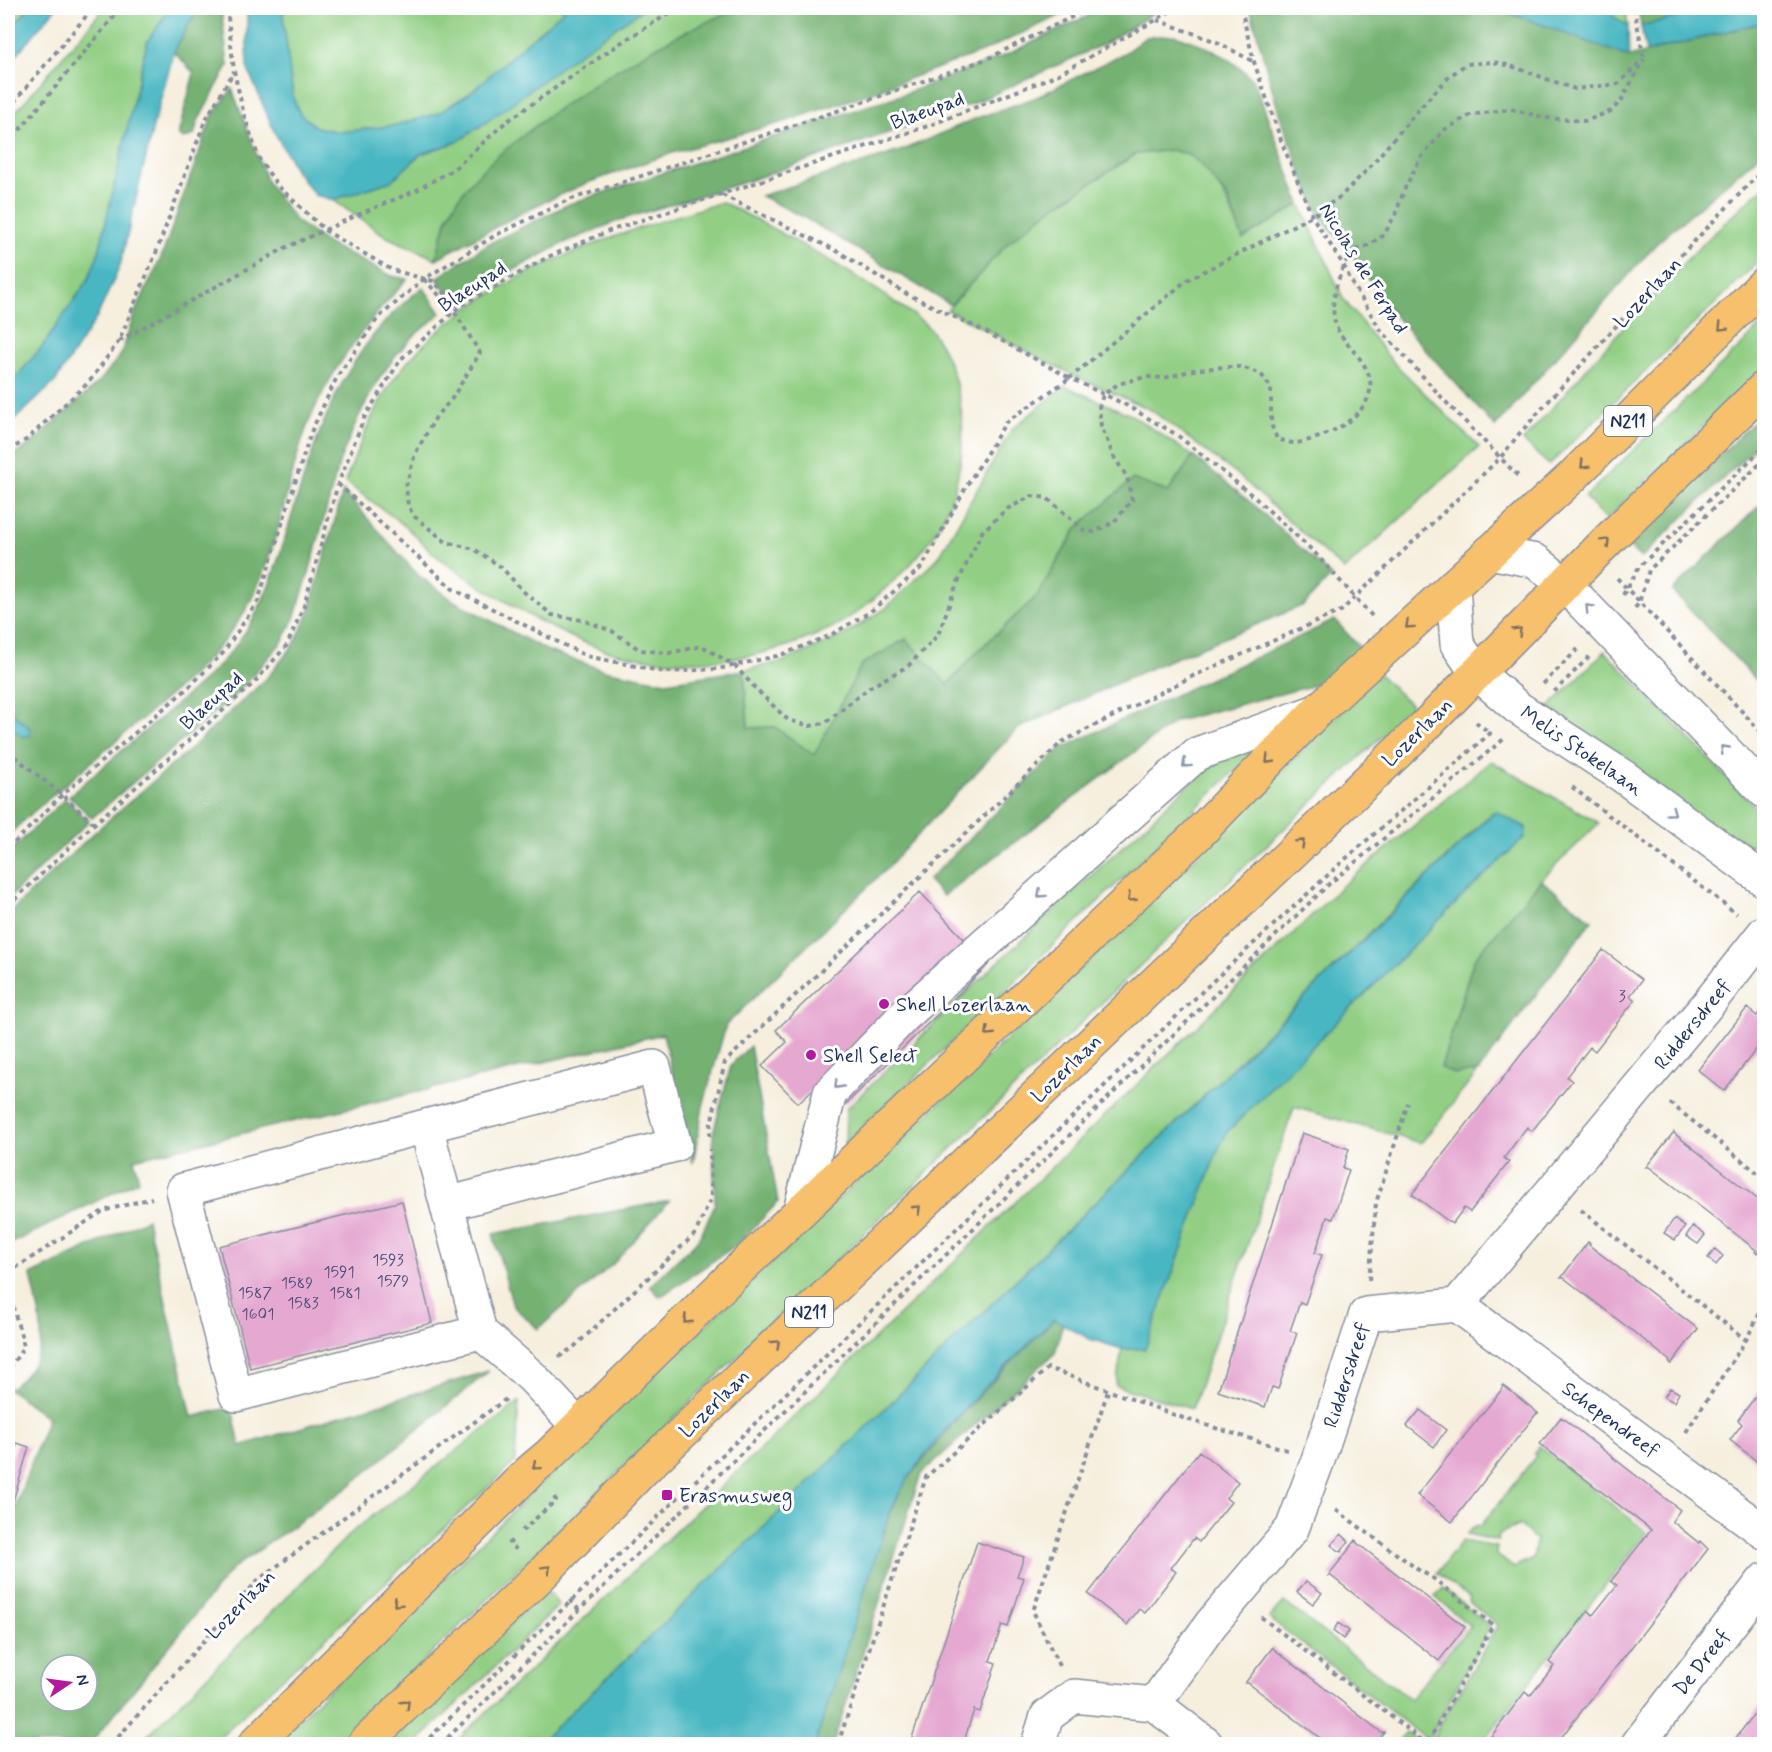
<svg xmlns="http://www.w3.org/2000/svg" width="1772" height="1752" font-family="Mynerve,sans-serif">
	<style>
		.green { fill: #92cf84; stroke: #567f71; stroke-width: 1.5 }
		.forest { fill: #75b272; stroke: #487068; stroke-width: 1.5; fill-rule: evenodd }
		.water { fill: #48b7c2; stroke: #327390; stroke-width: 1.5 }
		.building { fill: #e5a8d1 }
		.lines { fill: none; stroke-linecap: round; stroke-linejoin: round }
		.minor-casing { stroke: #888f9e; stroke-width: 36 }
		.major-casing { stroke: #888f9e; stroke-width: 36 }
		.path { stroke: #888f9e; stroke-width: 4; stroke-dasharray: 4.5 4.5; stroke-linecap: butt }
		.minor { stroke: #fff; stroke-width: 33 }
		.major { stroke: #f7c06c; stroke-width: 33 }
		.oneway { stroke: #7e7064 }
		.oneway2 { stroke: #8d97ae }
		.poi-dot { fill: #b5179e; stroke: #fff; stroke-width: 2 }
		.labels { text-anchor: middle; stroke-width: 6; stroke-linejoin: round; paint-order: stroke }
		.number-label { font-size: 16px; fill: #4e4d7b }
		.shield { fill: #fff; stroke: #5f6d8e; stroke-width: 1.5 }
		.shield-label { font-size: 18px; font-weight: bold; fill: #1b2f5e }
		.street-label { font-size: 20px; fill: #1b2f5e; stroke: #fff }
		.poi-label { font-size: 20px; fill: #1b2f5e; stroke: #fff; text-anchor: start }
	</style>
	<rect width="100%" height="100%" fill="#fff"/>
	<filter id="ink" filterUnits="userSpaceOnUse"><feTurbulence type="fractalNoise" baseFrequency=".0167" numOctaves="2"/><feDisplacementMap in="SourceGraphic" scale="12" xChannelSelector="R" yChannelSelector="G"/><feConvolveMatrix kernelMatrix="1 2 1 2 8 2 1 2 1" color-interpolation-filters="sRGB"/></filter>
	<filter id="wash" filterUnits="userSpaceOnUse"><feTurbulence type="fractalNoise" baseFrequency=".008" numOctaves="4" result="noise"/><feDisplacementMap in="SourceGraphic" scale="24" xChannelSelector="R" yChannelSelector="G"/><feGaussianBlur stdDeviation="1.35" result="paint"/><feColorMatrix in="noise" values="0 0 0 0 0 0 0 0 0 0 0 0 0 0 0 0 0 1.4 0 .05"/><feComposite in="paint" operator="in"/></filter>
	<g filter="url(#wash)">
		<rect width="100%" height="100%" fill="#f6efde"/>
		<path class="green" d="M8,8H29L8,32Z
			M104,8H170L147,42L99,252L88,280L42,347L18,375L8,378V121Z
			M282,8H566L469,94L437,114L392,126L340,132L316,127L300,114L293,98Z
			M644,8H742L617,70L559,108L500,154L447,217L436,259L387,237L333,200L391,181L421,154L457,142L495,116L571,59Z
			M1605,8H1625L1628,26L1613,16Z
			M1172,150C1178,152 1184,153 1190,156C1216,168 1233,214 1243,239L1300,204L1344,300L1391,360L1479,447L1344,570L1240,477L1151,410L1071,374L947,310L1007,243L1049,210L1136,154Z
			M1764,187V256L1549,465L1523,441C1600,354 1676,263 1764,187Z
			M722,202C781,232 838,263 892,300C904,309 923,319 932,332C955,362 965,410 962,447C957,506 934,546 889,585C872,601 851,619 829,629C764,661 687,670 616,653C584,645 555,630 527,614C497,596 467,580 439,558C426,548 415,534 401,523C383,509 364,496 345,482C359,447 372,410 394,379C467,278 608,237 722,202Z
			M1764,320V367L1606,520L1585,497L1749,338Z
			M1065,386L1133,416L1193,456L1168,492L1077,528L1037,596L977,652L947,685L862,664L814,756L775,727L748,728L744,670L785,661L844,635L885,609L938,558L1012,429Z
			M1605,651L1764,816V832L1743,854L1547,709Z
			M1379,674L1413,707L1178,929L338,1744H273L619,1408L1167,886Z
			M1264,743L845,1144L846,1109L994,966L1223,753Z
			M1491,761L1599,823L1541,880L1474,959L1441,1067L1455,1074L1478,1072L1421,1143L1294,1107L1192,1409L1116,1386L1122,1349L1145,1348L1217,1152L1227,1132L1464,895L1525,837L1526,827L1493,812L754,1537L538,1744H453L706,1502L1342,886Z
			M519,1402L515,1462L212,1744H139L352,1532Z
			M1539,1446L1647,1532L1481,1744H1429L1498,1625L1469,1602L1470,1598L1437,1573L1462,1541L1497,1547L1496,1554L1514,1568L1533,1559L1536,1540L1520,1525L1499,1534L1498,1541L1467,1534L1473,1527L1474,1528L1477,1525L1480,1527L1536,1456L1534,1454Z
			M1443,1588L1490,1626L1428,1740L1269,1618L1284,1602L1410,1699L1470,1626L1435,1597Z
			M549,1593L559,1605L415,1744H386L529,1606Z
			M1406,1732L1423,1744H1396Z"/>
		<path class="forest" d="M200,8H221L228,66L198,121L194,135L183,139L178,135L194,73L174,52L189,23Z
			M742,8H1076L984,51L873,92L787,121L672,153L587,183L535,206L436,259C442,235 447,212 463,192C481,168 506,149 530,130C590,84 670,33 742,8Z
			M1104,8H1162L1104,44L972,104L748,181L620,220L562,244L464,297C449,299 444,289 437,278L488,244L569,204L904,94L1006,55Z
			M1250,8H1497L1629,57L1764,22V151L1656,244L1495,427L1390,310L1355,259L1321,218L1301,172L1277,106Z
			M1638,8H1717L1641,26Z
			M1175,35C1209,46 1229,56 1254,81L1300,204L1243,239L1227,197L1202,166L1191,156L1172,150L1136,154L1049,210L1008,243L951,305L805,218L761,196L903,150L977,118L1037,97L1126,52L1146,37Z
			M232,89L267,182L295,220L328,244L392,276L407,279C365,325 329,370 306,429C285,487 278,551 248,606C222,653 177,689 136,724C99,755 63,787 26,818L8,836V725L24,737L30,728L8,710V459L31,444L100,381L122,353L134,314L161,258L213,114Z
			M423,287L441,313L415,335L396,355L377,382L358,418L340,460L309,573L294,619L282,642L236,694L92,818L69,796C99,770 129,745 159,719C193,690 230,661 252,621C271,587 281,551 292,515C320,425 345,346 423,287Z
			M1764,412V439L1641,558L1627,545Z
			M1193,456L1254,505L1331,576L1304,605L1153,667L1017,729L885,870L726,1025L703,1106L693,1163L663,1034L134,1159L139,1180L8,1245V914L97,830L187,752L266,679L293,646L308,615L343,491L418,575L456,602L548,651L604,670L666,682L744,670L748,728L775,727L814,755L862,664L906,639L948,685L977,652L1037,596L1077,528L1133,479L1168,492Z
			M1764,501V688L1672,591Z
			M1335,620L1361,649L1323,683L1176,721L943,896L928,880L1060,749Z
			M65,799L89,821L8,899V853Z
			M1541,880L1592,920L1478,1072L1455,1074L1441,1068L1474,959Z
			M750,1046L778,1202L738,1244L660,1297L650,1286L699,1239L715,1204L713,1133L731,1065Z
			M669,1201L614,1263L538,1329L513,1306L493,1234Z
			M147,1219L192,1417L232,1407L240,1446L489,1371L347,1488L232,1569L90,1744H8V1526L48,1418L9,1389C55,1357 41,1322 31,1275ZM51,1665H87V1701H51Z
			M1054,1319L1063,1323L1055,1353L921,1474L833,1744H815L889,1515L904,1484L958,1417Z"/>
		<path class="water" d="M29,8H56L8,65V32Z
			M170,8H200L189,23L174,52L154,123L120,266L97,317L55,382L8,426V378L18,375L42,347L88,280L99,252L147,42Z
			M247,8H282L293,98L300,114L316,127L340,132L392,126L437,114L469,94L566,8H644L571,59L495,116L457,142L421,154L391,181L333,200L315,195L296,171L274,131L247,67Z
			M1497,8H1605L1613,16L1628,26L1629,57Z
			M1717,8H1764V22L1646,52L1641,26Z
			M8,710L30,728L31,735L24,737L8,725Z
			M1495,811L1526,828L1525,837L1464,895L1227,1132L1217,1152L1145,1349H1122L1090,1339L1054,1319C1003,1370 946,1421 906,1482C899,1492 894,1504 889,1515L815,1744H538L754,1537Z"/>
		<g id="blocks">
			<path class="building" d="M920,892L988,965L846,1104L823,1080L798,1103L762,1066L787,1042L776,1030Z
				M1603,950L1642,980L1630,996L1635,1000L1595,1051L1590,1047L1567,1077L1572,1081L1532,1131L1527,1127L1515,1143L1504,1158L1509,1162L1470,1212L1464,1208L1452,1224L1412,1194Z
				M1764,1006V1039L1724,1091L1698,1070L1747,1008L1757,1016Z
				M1674,1132L1675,1134L1764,1204V1243L1757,1253L1755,1252L1756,1250L1675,1187L1649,1167H1646Z
				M1302,1133L1349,1149L1343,1168L1349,1170L1333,1219L1327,1217L1321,1236L1315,1253L1322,1255L1305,1304L1300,1302L1290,1331L1297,1333L1278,1389L1272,1387L1265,1407L1218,1391Z
				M402,1201L432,1323L250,1368L219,1246Z
				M1674,1219L1685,1227L1675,1240L1664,1233Z
				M1693,1226L1705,1235L1698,1244L1686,1236Z
				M1588,1242L1590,1243L1589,1245L1698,1329L1671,1364L1669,1362L1670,1361L1644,1340L1564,1278H1561Z
				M1715,1249L1723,1256L1716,1265L1708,1258Z
				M1503,1385L1538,1413L1536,1414L1452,1522L1417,1495L1503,1388Z
				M1764,1385V1467L1730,1440L1742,1424L1738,1420Z
				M1670,1388L1679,1393L1674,1402L1664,1397Z
				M1420,1410L1446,1430L1434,1447L1407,1426Z
				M1561,1417L1680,1510L1672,1521L1699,1543L1700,1541L1708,1549L1556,1744H1488L1486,1743L1525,1692L1530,1696L1554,1666L1549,1662L1588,1611L1593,1615L1617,1585L1611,1581L1651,1530L1540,1444Z
				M17,1443L29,1447L8,1518V1474Z
				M1199,1451L1238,1482L1226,1498L1231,1502L1199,1542L1194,1538L1171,1568L1176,1572L1145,1613L1139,1609L1127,1625L1088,1594Z
				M1341,1534L1349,1541L1341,1552L1331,1545Z
				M1356,1540L1357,1543L1465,1627L1439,1661L1331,1576H1328Z
				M977,1542L1024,1557L1017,1576L1024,1578L1008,1627L1002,1625L990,1661L996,1663L980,1712L974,1710L963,1744H910Z
				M1306,1581L1322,1593L1313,1604L1297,1592Z
				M1338,1623L1349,1631L1343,1639L1333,1631Z
				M1273,1647L1274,1649L1381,1732H1384L1374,1744H1328L1248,1683H1245Z
				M1764,1701V1744H1731L1759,1708Z"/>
		</g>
	</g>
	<g filter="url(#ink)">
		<use href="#blocks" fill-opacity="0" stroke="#888f9e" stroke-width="1.5"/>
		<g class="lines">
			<g class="minor-casing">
				<path id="minor" d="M1490,552L1536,561L1564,584L1764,791
					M1453,586L1457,644L1477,673L1518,708L1624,777L1764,880
					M426,1126L480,1332L236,1395L183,1190Z
					M426,1126L654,1067L675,1145L447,1204
					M800,1211L830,1093L903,1017L1197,754L1317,711
					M1457,1305L1764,1532
					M480,1332L532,1377L578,1426
					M1154,1704L1206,1744
					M1038,1744L1047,1716L1074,1696L1154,1704L1211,1624L1292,1529L1318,1460L1366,1314L1457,1305L1708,1004L1764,933
					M1638,1744L1764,1580"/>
			</g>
			<g class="major-casing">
				<path id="major" d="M255,1744L530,1471L549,1455L729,1279L1197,835L1317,711L1572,477L1764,284
					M364,1744L543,1573L644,1469L1425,726L1610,538L1764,388"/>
			</g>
			<path class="path" d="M227,8L234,71L244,115L259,159L278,186L326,231L392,270L433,281L459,307
				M1241,8L1254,62L1282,143L1312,216L1344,266L1351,281L1380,329L1446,402L1520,478
				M1634,8L1644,59
				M1157,20L1217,42L1254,62
				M8,109L93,8
				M8,144L121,8
				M424,279L454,311L480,353L451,400L437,415L415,454L406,486L408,506L415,517L446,542L474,549L501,567L524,592L552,615L582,620L612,631L640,650L669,653L702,646L735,666L757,690L788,720L810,726L825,723L870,687L908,666L938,635L956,586L982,532L1007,509L1032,496L1047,498L1084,530L1094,532L1114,522L1132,500L1127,477L1114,457L1101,426L1099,407L1103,395L1118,384L1145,377L1165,378L1193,370L1224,367H1242L1261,374L1271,388V424L1277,439C1282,440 1289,443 1295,443C1324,440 1380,413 1369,376C1363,355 1340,342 1335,322C1329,297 1340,272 1352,251L1369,245L1384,235L1396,213L1405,188L1420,159L1444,130L1471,115L1511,109L1546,118L1586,121L1611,111L1621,101L1644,59
				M119,341L285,248L362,213L415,191L454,169L506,122L622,42L678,8
				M8,451L26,440L89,382L119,341L156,253L205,121L234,71
				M338,484L453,589L586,656L665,672L718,669L781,655L829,636L870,612L922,567L966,487L1006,422L1070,378L986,332L905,293L837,251L722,195
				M1617,578L1764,735
				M1623,595L1639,567L1764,447
				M1635,608L1639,603L1649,570L1764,460
				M1372,616L1314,552L1253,496L1177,435L1124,404L1070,378L1187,280L1312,216L1340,197L1366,171L1429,98L1450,76L1466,64L1493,62L1511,66L1575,89L1618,84L1639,63
				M1543,684L1580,647
				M1554,692L1589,657
				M1476,722L1491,734
				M8,751L62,795L94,824
				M1572,787L1737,914
				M8,849L62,795L189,687L223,653L258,601L311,432L337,377L378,318L424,279L496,235L566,201L834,112L987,59L1090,8
				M8,906L94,824L254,683L287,645L304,606L338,484L364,418L401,359L459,307L548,257L609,231L928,126L1055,76L1156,20L1175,8
				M1670,1103L1764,1178
				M710,1136V1128L725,1062L1062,742L1193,676L1341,611L1501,457L1519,434L1663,274L1754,179L1764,170
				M1581,1210L1746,1340
				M8,1273L103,1211L152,1198
				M1369,1280L1376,1203L1408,1103
				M8,1289L24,1346L8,1371
				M559,1357L575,1346L695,1234L711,1199L710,1149
				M1686,1432L1746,1340L1764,1305
				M1336,1510L1420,1571L1430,1576L1493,1625L1427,1744
				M522,1531L556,1500L552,1495
				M512,1541L509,1543L519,1552
				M570,1600L580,1611
				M1261,1617L1427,1744
				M1059,1666L1033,1611L1108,1391
				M112,1744L258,1580L506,1399
				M423,1744L1213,981L1342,862L1494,730
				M441,1744L1329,884L1505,738
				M838,1744L926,1477L1048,1368L1183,1418L1287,1450"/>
			<use href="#minor" class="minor"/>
			<use href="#major" class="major"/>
		</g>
		<defs><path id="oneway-chevron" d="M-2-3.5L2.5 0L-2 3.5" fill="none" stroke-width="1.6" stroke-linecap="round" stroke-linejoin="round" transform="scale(1.5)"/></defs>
		<g class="oneway">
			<use href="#oneway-chevron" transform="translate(1722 327) rotate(135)"/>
			<use href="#oneway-chevron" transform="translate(1584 465) rotate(135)"/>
			<use href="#oneway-chevron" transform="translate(1606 542) rotate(-45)"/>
			<use href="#oneway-chevron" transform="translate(1409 625) rotate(138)"/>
			<use href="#oneway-chevron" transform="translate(1518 631) rotate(-45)"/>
			<use href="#oneway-chevron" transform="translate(1269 760) rotate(134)"/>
			<use href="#oneway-chevron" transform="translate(1301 843) rotate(-43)"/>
			<use href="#oneway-chevron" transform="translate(1131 898) rotate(136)"/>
			<use href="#oneway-chevron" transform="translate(989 1032) rotate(136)"/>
			<use href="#oneway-chevron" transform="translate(917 1209) rotate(-44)"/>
			<use href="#oneway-chevron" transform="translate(687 1320) rotate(136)"/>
			<use href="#oneway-chevron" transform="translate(776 1344) rotate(-44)"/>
			<use href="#oneway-chevron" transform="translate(536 1466) rotate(140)"/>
			<use href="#oneway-chevron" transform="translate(547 1569) rotate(-45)"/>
			<use href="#oneway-chevron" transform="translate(397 1603) rotate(135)"/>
			<use href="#oneway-chevron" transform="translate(406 1704) rotate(-44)"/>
		</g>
		<g class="oneway2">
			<use href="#oneway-chevron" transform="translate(1589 608) rotate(-134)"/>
			<use href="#oneway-chevron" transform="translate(1724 749) rotate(-134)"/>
			<use href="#oneway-chevron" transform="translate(1186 764) rotate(138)"/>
			<use href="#oneway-chevron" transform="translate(1672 812) rotate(36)"/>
			<use href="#oneway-chevron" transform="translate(1041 894) rotate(138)"/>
			<use href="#oneway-chevron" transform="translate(838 1085) rotate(134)"/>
		</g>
	</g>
	<g class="poi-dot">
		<circle cx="884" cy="1004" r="6"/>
		<circle cx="811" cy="1055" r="6"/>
		<rect x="661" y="1489" width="12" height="12" rx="3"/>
	</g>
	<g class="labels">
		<g class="number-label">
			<text x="1622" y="1001">3</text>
			<text x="388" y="1265">1593</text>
			<text x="339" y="1277">1591</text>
			<text x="393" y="1286">1579</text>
			<text x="297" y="1288">1589</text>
			<text x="255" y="1298">1587</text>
			<text x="345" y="1298">1581</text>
			<text x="303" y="1308">1583</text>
			<text x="258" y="1319">1601</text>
		</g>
		<g class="shield">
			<rect x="1604" y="406" width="48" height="30" rx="4.5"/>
			<rect x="785" y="1297" width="48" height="30" rx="4.5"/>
		</g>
		<g class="shield-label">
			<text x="1628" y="427">N211</text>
			<text x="809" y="1318">N211</text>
		</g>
		<g class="street-label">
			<text transform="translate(927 110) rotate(-20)" y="7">Blaeupad</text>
			<text transform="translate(1364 268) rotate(58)" y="7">Nicolas de Ferpad</text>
			<text transform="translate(472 286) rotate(-33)" y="7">Blaeupad</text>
			<text transform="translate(1647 292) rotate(-47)" y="7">Lozerlaan</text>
			<text transform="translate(211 700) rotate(-42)" y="7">Blaeupad</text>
			<text transform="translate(1417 732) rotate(-44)" y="7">Lozerlaan</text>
			<text transform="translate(1582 750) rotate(34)" y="7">Melis Stokelaan</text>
			<text transform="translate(1692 1024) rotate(-51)" y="7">Riddersdreef</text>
			<text transform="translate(1066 1068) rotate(-44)" y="7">Lozerlaan</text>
			<text transform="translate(1346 1375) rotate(-72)" y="7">Riddersdreef</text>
			<text transform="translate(714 1403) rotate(-44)" y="7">Lozerlaan</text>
			<text transform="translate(1611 1419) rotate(36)" y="7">Schependreef</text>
			<text transform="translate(240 1604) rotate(-45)" y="7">Lozerlaan</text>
			<text transform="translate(1701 1662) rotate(-52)" y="7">De Dreef</text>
		</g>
		<g class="poi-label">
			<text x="896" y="1011">Shell Lozerlaan</text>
			<text x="823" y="1062">Shell Select</text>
			<text x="679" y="1502">Erasmusweg</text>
		</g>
	</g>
	<rect width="1772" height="1752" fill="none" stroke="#fff" stroke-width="30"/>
	<g transform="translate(69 1683) rotate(77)"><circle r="28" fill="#ffffff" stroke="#a4acbf" stroke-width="1.5"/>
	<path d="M0-4.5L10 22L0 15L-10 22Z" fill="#b5179e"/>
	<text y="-9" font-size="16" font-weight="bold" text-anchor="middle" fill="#1b2f5e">N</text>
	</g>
</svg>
